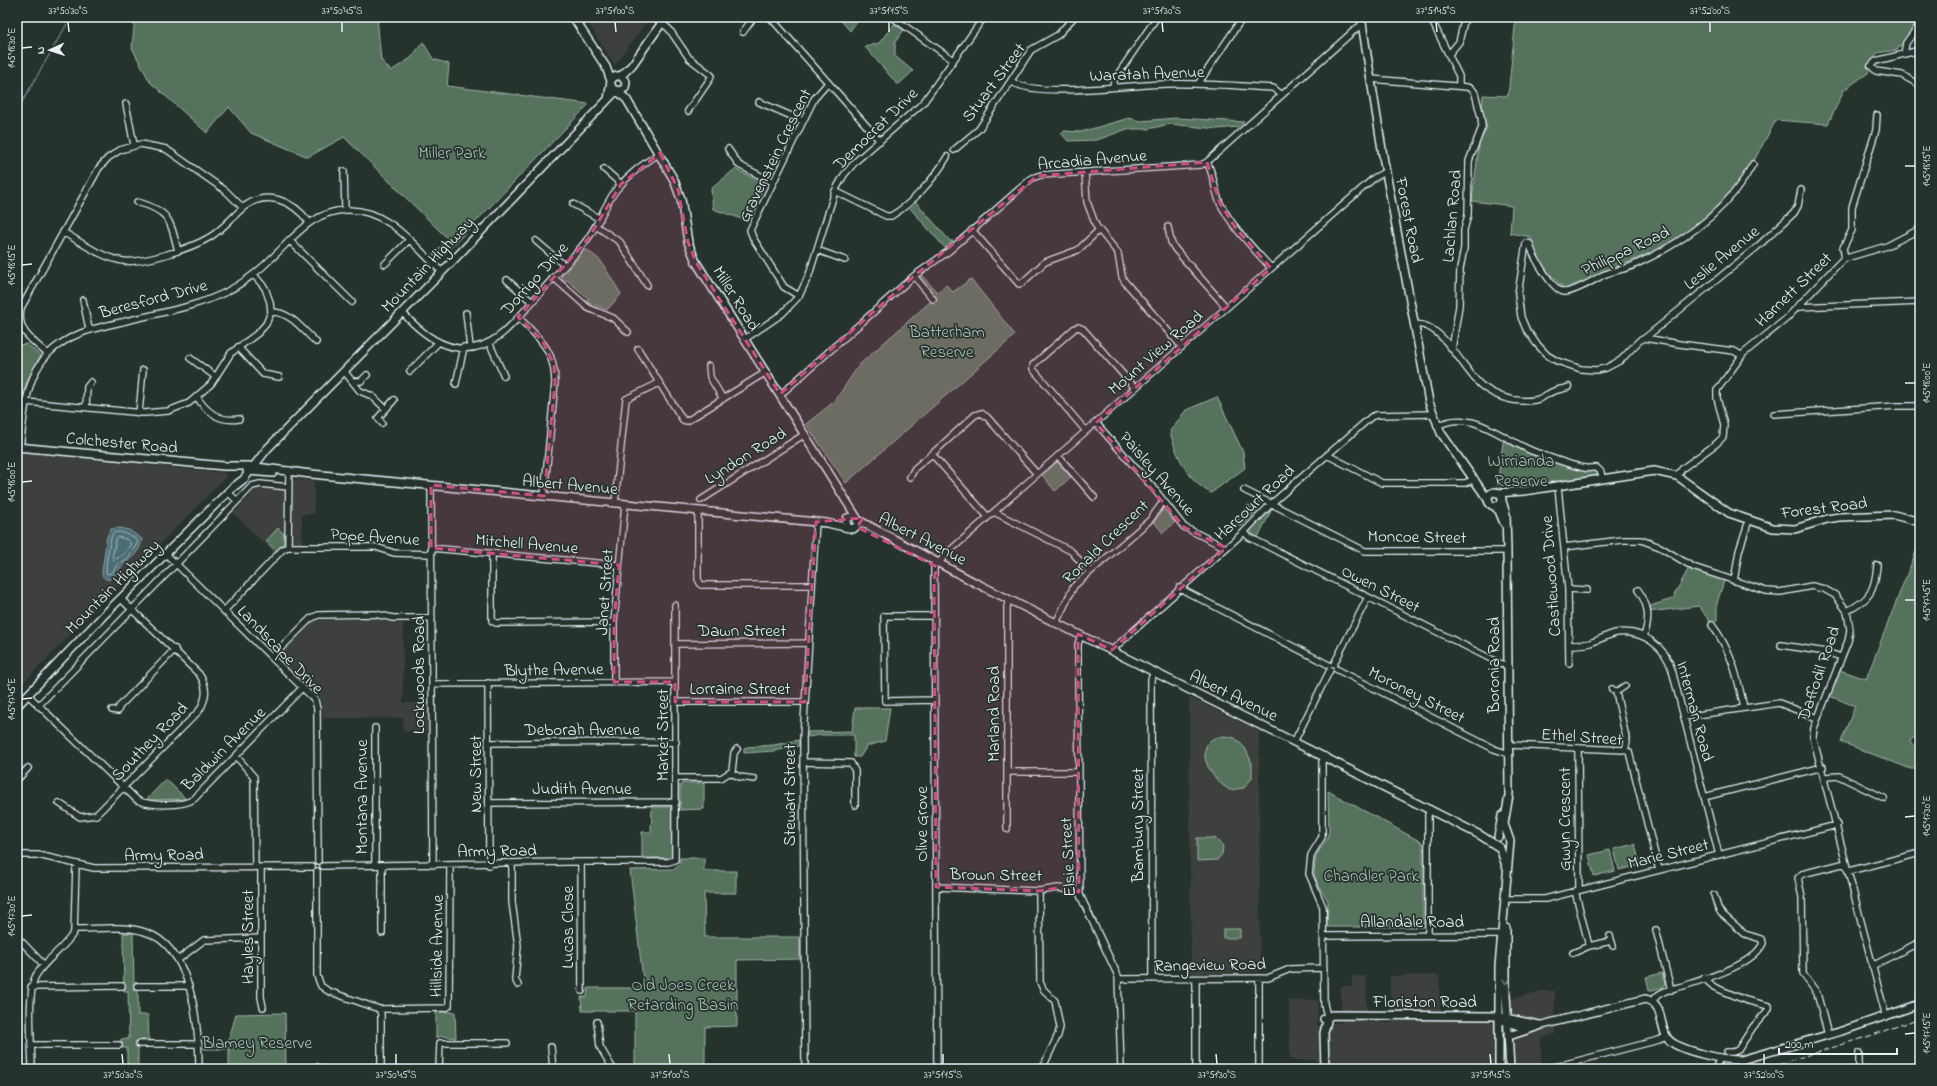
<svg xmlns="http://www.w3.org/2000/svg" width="1937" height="1086" font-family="'Indie Flower',sans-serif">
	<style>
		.built { fill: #3c413e }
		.green { fill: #55735b; stroke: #9eb2aa }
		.water { fill: #4d6d74; stroke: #8ba2a9 }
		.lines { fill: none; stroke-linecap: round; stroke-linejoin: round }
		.shore { stroke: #aabcc3; stroke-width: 1 }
		.stream { stroke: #8ba2a9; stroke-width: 1 }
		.minor-casing { stroke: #e8f1f8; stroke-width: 8 }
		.major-casing { stroke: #e8f1f8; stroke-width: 10 }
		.minor { stroke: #26332d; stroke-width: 5.5 }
		.major { stroke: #26332d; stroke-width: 7 }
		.rail { stroke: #e8f1f8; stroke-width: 1; stroke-dasharray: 6 3; stroke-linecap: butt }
		.oneway { stroke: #6a7674 }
		.marked { fill: #cc4e82; fill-opacity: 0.2; stroke: #cc4e82; stroke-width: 3; stroke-dasharray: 8 5; stroke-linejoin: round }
		.ticks { fill: none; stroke: #e8f1f8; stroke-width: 1.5 }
		.labels { text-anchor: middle; stroke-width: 3.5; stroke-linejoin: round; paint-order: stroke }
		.street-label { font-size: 17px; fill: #e8f1f8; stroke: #26332d }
		.park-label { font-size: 17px; fill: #adbfb9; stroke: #26332d }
		.neatline { fill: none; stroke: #e8f1f8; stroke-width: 1.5 }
		.ticks-label { font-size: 10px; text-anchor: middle; fill: #e8f1f8 }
	</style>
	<rect width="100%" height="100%" fill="#26332d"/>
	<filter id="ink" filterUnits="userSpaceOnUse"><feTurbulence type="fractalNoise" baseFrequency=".025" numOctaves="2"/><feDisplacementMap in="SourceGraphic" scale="8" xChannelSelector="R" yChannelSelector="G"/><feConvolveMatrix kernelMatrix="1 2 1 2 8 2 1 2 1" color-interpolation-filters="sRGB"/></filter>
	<g filter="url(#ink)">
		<path class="built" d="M584,17H650L615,65Z
			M17,452L226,473L227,476L17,689Z
			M297,479L314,481V514H302V543H284V534L266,541L276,551L274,553L233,513L265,480L293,482Z
			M375,618L388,622L403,623V703H427L428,731L403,732V718H322L321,699L278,657L315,620Z
			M1189,697L1259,731L1260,972L1191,974Z
			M1439,975L1440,1011L1508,1017L1507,1000L1542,991H1555V1034L1541,1038V1069H1318V1060H1290L1289,1001L1318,1000L1317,1026L1328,1025L1331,1023H1341V986H1352V976H1366L1367,1022L1391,1023L1390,976Z
			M1586,1059L1588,1069H1546Z"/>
		<path class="green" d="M135,17H377L381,60L391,71L411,58L423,42L433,59L449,64L447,86L589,104L439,260L433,254L448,239L344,137L308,157L251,133L229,107L207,133L150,82L132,48Z
			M838,17H860L850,31Z
			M1516,17H1920V23L1897,50L1877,53L1868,73L1844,90L1828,124L1776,120L1744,179L1706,221L1662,248L1565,289L1547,271L1532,249L1531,237L1510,233L1512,206L1472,201L1479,144L1487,127L1482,112L1483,95L1508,96Z
			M894,24L904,30L895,42V56L913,71L898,85L865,47L879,43Z
			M1129,118L1141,121L1177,118L1244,122L1238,127L1217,129L1170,124L1148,129H1127L1097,140L1068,141L1061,133L1065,131L1081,132Z
			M735,169L765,184L748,221L713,209L711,189Z
			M915,201L950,241H953L945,248L909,207Z
			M586,249L601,261L621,294L607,310L587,301L588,298L567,280L564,282L561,276Z
			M921,275L937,292L946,285L953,292L971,279L1015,335L846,483L806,424L835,401L859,365L931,301L914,281Z
			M27,344L41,356C23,383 22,398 18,430L17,345Z
			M1217,397L1243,452L1245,468L1211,493C1189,482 1175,454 1170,431L1186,410Z
			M1504,435C1526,448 1572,467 1597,468L1602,479L1496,493Z
			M1057,462L1071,477L1055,491L1042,475Z
			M1248,505L1258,510L1241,527L1235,524Z
			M1272,509L1258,537L1251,534V530Z
			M1162,510H1164L1175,522L1163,533L1154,522Z
			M278,528L284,534V543L276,551L266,541Z
			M1920,541V733L1910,741L1920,753V769H1911L1841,742L1855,706L1827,695L1837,669L1866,679Z
			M1690,566L1725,578L1717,603V620L1712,625L1699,606L1648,612L1647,607L1675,598L1674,595Z
			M855,708H890L885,741L867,746L860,757H854V735H820L808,737V732L852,731Z
			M1225,736L1235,738L1245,748L1252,763V778L1244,788L1230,790C1216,783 1197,758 1208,743C1212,737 1220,737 1225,736Z
			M799,740V746L774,751L744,753V748L747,747L774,745Z
			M166,779L186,799L146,800Z
			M682,783H704V809L680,810V785Z
			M1328,791L1423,843V927H1327L1328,901L1317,883L1314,873L1316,855L1327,839L1329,831Z
			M652,807H672V856L670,858H642V832H651Z
			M1197,838H1215L1223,846L1222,854L1217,860L1197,861Z
			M1635,844L1640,865L1619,870L1614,849Z
			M1610,850L1615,871L1594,876L1589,855Z
			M680,858H704V871H736V893H704L705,937H800V959L737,960V1026L705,1027V1069H635V1011H582L581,997H587L588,988H644L630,870L675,869L680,864Z
			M1223,929H1240V938H1223Z
			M123,933H133L134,990H138V1015H148L149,1040H138V1069H127V1048H121V1039H129L128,991H124Z
			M1662,973L1665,984L1663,987L1649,991L1646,977Z
			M436,1012H455L456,1038L442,1036L436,1038Z
			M285,1013L286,1069H229V1049H204V1047H229V1039L236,1014Z"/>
		<path class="water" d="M120,528L129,530L142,539C141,552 130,559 122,566C117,571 110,587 102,575V571L107,537L111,529Z"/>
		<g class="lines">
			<path class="shore" d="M120,532C126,534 135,536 138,542L128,558L117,565L112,573L107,574C104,569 110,539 113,533Z
				M119,537L126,539L131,544L124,554L114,560L112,558L116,539Z"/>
			<path class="stream" d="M17,111L71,17
				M1917,736L1920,708"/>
			<g class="minor-casing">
				<path id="minor" d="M770,17L880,141
					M892,17L953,60
					M1433,17L1434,25L1459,76V86
					M662,23L669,29L689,58L711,75L710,79L688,111
					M743,32L754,17
					M1920,50L1876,61L1871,66L1876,71L1902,75L1920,85
					M1449,54L1459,42L1465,17
					M1904,54L1906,43L1920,24
					M1371,79L1467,87L1472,89L1475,93L1481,117L1482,127L1469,161L1468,215L1464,230V248L1460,269L1459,306L1452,349
					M1011,81C1033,99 1135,84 1167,84C1203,83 1238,86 1273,88L1282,95
					M1198,84L1243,17
					M1113,86L1114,80L1157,17
					M759,102L803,121
					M126,104L134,145
					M728,149L739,165L773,182
					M954,150L979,129L1031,50L1058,35L1074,17
					M1207,162C1214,175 1214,189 1220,203C1232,227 1253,248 1271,268
					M604,169L621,184
					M344,171L345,210
					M1085,172L1087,202L1096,226L1118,253L1122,277L1125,282L1182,347
					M835,191L886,216H891C912,204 935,178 947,157
					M137,202C170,211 170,220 178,251
					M573,204L600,219
					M596,226L620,242L647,285
					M1168,227L1171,242L1175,249L1226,307
					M972,230L1019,284L1022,283L1045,262L1078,250L1099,230
					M63,232C81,242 102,258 123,261C143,264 192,248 210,237C223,229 232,217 244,207C267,189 293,201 309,222
					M289,240L352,302
					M536,241L564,265
					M817,250L845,260
					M1845,258L1843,248L1852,230V207L1876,130L1877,115
					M385,264L409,240
					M914,276L933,299
					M553,277L588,308L613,318L628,332
					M507,280L532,302
					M799,296L784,287L753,238L750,230L814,99L828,83
					M83,300L89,329
					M1797,307L1920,302
					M271,312C290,311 303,330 316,342
					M402,312C427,340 462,364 499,336C515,324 527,307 541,292C556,274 575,257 589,237C599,222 605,205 616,190C629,174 643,164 660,153
					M466,313L470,347
					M518,317C540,339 555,350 555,383L544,496
					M1414,325C1441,319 1464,372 1482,386C1498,398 1516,403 1535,400C1542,399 1548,393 1554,391C1559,389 1564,389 1569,387
					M1645,338L1757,247L1794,213L1798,206L1801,190
					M745,339L782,314L799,296L809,275L835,191L844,175L856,161L923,103L984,17
					M489,342L504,376
					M238,347L263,374L279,377
					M638,349L683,420L687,421L766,372
					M48,354C33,341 16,331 21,308L99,168L108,158L120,150L141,144L166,149L226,191L243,208
					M1741,355L1734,351L1679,344L1645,338L1639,341L1621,360L1606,368L1596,370L1581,369L1557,361L1547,355L1536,343L1526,329L1521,317L1518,294L1526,243L1530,244C1532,255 1552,290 1564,292C1573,293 1594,280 1603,275C1612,271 1622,270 1632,266C1681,244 1727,213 1753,164
					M190,358L216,377
					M709,366L710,377L723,399
					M344,371L360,391L372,396L386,409
					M410,371L438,343
					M353,381H361L367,375
					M456,384L464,347
					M780,395L914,276L949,251L1032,178L1041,175L1201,165L1207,162L1357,28L1363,25
					M197,397C207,413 221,422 239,419
					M26,402L144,413L168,411L189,403L211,384L231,353L258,333L266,324L271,312L270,302L265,288L254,275
					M86,407L87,387L91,382
					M139,413L143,370
					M1774,414L1897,406H1920
					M382,423L378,418L394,400
					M1096,423L1155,490L1184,527L1226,548
					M1437,426C1472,407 1504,441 1535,452C1551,458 1569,465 1585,468C1589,469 1593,467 1597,468L1601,472L1602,479
					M1086,431L1033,369V365L1075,328L1078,327L1083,329L1135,388
					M20,447C25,415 24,379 48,354C69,333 95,328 122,322C157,313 194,308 226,292C243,283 259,271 272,258C294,237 313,211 346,210C388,208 414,246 442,272
					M1327,455L1382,483H1465L1475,479
					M1058,456L1094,497
					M1677,476L1683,468L1716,444L1723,437L1724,425L1717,398V390L1744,353L1786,319L1843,259L1887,246L1920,229
					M910,477L915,468L932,454
					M431,485L433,865
					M1558,487L1568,589L1569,663
					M1244,490L1365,551H1507
					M228,492L237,501
					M701,500L805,434
					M615,503L626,399L659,383
					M698,511V579L701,585H812
					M994,512L1071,551L1090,572
					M988,517L932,454L975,415L981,413L987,417L1037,474
					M1244,532L1249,537L1499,663L1508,666
					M288,547L289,470
					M1564,547L1622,540H1641L1660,547L1693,567L1766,591L1780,592L1812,586L1824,589L1835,595L1847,611L1850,630L1848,641L1814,728L1813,737L1886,1017
					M431,548L619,565
					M166,554L315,700L317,709L318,861
					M492,554V621L496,623L614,622
					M939,563L945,555L1374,178L1385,172
					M934,565L937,1069
					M1734,581L1739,551L1749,520
					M1179,588L1329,665
					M1568,589L1587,590
					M1638,590C1649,605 1650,619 1644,636
					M224,611L283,549L288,547H376L394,553L431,554
					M1847,611C1870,600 1875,590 1877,565
					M934,616H884L885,701L935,700
					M1056,623L1074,586L1150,520L1163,502
					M1712,625C1732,652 1737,675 1744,708
					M1081,635L1078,644V679L1080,895L1118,976L1121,1069
					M675,644L808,643
					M1569,645C1576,645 1583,645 1590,643C1599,640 1607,635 1616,633C1642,629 1665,646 1672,670L1719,855
					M1781,645L1826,652L1841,657
					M1112,650L1244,532L1271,504L1371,417L1376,415L1432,414
					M272,657L310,619L318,615L375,614L393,618H432
					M1334,664L1368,597
					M1336,669L1494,749L1509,754
					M614,682V622L625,504
					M488,683L489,865
					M432,684L675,682
					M1612,689L1616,692L1625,686
					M1616,692L1627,742L1625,750
					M28,695L137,800C149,806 182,807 194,799L302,688
					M675,702H805
					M38,706L252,486L260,484L288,487
					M112,710L118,711L119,707L175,649
					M1684,717L1779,703L1817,718
					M375,728V865
					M1294,742L1330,670
					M488,743L676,742
					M1509,745L1625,750L1629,752L1659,870
					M1578,748L1579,890
					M236,756L254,777L255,867
					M1325,756L1322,762V837L1311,855L1309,874L1323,907L1324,1004L1327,1016
					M803,762L851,763L855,771V805
					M1008,772H1078
					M731,773L740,777L754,779
					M1825,777L1839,776L1884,798
					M676,778H721L732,771L734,753L737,749
					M17,780L28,768
					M1704,797L1823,767
					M59,803L80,817L96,815L199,711C207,698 208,687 199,674L121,599
					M489,803L676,802
					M1007,829V607L1009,599
					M17,855H38L94,868L312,867
					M512,863V902L518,946L515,979L518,985
					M581,863L582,991
					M323,866L568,862H668L675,860V605
					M261,867V997L263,1007
					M317,871V976L321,986L328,991L379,1009L381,1014V1069
					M1849,871L1920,853
					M936,887L1039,891L1058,888L1079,892
					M1039,891L1040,982L1043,989L1055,1001L1060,1027L1058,1035L1042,1069
					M1575,891L1589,946L1611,941
					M1504,899H1545L1837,825
					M75,929C98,929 124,925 145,932C193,947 199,1027 199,1069
					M1656,930L1671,990
					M382,933V865
					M1428,935V815L1430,809
					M1324,936L1500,935
					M1610,936L1613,946
					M17,937L44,965
					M1573,953L1589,946
					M179,959L204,940L261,938
					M1872,966L1920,942
					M1259,978V1069
					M1704,978L1714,987L1745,1000L1769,1006V1009L1753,1027L1738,1050L1733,1052H1727
					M1119,979L1268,978L1290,969L1324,968
					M1152,979L1151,679L1154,672
					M1196,979V1069
					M137,986H189
					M31,987L122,986
					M1652,1002C1658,991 1672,989 1683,986C1705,979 1754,965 1763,943L1761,939L1745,934L1721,913L1718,908L1714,895
					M379,1009L446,1008L449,1006L450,865
					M597,1022L600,1047L613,1069
					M1828,1035L1817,993L1803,974L1802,897L1798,878L1802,874L1846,863
					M139,1044H199
					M32,1045H119
					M551,1047L553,1069
					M1859,1053V1069
					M317,1067V1069
					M32,1069C32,1048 26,988 37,974C47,958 64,949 74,932L76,865
					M439,1069L440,1043H507
					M805,1069L803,738L816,522
					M1546,1069L1659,1040L1666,1037
					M1714,1069L1717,1065L1720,1057"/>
			</g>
			<g class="major-casing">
				<path id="major" d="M573,17L606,67L611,81
					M1361,17L1384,162L1429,402L1441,433L1489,501
					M621,76L632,65L666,17
					M618,91L627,100L674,180L681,199L688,242L696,262L857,518
					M608,99L611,81C613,77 616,75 621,76L626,82L625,88L620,91L613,89L611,85
					M17,447L224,466H248L311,474L827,523L853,529L858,525L857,518L853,516L847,518L846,523L848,527
					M247,471L273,473
					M1488 499a7 7 0 1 1 14 0a7 7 0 1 1-14 0Z
					M1497,493L1524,491L1654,471L1677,476L1729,513L1773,528L1795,529L1827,519L1839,517L1894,515L1920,522
					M1494,506L1499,511L1504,523
					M858,520L974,582L1480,835L1500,848L1507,869
					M17,706L103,616L231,489L244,479L267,449L442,272L616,91
					M1498,837L1502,816
					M1506,928V994L1510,1069
					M1324,1019L1332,1015L1493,1016C1509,1018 1524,1022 1540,1025
					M1505,1021L1527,1029
					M1509,1036L1542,1025L1645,999C1665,1003 1658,1026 1668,1039C1677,1050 1726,1061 1741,1060L1845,1030L1920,1004
					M1325,1069L1324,1033L1327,1021V1016
					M1499,1069V967L1510,841L1504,824L1509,795L1507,551L1506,514L1502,501"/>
			</g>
			<use href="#minor" class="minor"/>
			<use href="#major" class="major"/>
			<path class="rail" d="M1763,1069L1870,1036L1920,1018"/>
		</g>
		<defs><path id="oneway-chevron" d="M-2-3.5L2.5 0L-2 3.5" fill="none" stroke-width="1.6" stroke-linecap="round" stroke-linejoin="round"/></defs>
		<use class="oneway" href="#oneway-chevron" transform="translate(1506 981) rotate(89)"/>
	</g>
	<path class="marked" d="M660,153L678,189L688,242L696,262L780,394L914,276L1037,176L1207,162L1220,203L1235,227L1271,268L1096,423L1184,527L1226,548L1112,650L1078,634L1079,892L1058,888L1039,891L936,887L934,579L937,567L857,527L863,518L816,522L805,702H675V682H614V622L619,565L431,548V485L544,496L555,383L554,365L542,340L518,317L588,239L621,184Z"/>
	<path class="ticks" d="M68,22L69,32M342,22V32M615,22L616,32M889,22V32M1162,22L1163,32M1436,22L1437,32M1710,22V32M22,48L32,47M1905,166H1915M22,265L32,264M1905,383H1915M22,482L32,481M1905,600H1915M22,699L32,698M1905,817L1915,816M22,916L32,915M1905,1034L1915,1033M122,1054L123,1064M396,1054V1064M669,1054L670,1064M943,1054V1064M1216,1054L1217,1064M1490,1054L1491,1064M1764,1054V1064"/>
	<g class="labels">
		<g class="street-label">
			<text transform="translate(1147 73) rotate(-2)" y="6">Waratah Avenue</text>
			<text transform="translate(993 82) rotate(-53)" y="6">Stuart Street</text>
			<text transform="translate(875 128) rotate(-44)" y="6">Democrat Drive</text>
			<text transform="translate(774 155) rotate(-64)" y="6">Gravenstein Crescent</text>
			<text transform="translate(1092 159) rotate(-5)" y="6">Arcadia Avenue</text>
			<text transform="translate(1451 216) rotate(-85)" y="6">Lachlan Road</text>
			<text transform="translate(1410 220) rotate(79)" y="6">Forest Road</text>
			<text transform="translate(1625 250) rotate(-25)" y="6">Philippa Road</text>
			<text transform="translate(1721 257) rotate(-39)" y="6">Leslie Avenue</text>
			<text transform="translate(427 264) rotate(-46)" y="6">Mountain Highway</text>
			<text transform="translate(534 278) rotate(-48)" y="6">Dorrigo Drive</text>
			<text transform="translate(1793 289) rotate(-44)" y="6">Harnett Street</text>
			<text transform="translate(153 298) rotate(-15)" y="6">Beresford Drive</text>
			<text transform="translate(737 298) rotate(58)" y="6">Miller Road</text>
			<text transform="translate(1155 352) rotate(-41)" y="6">Mount View Road</text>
			<text transform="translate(122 442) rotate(5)" y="6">Colchester Road</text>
			<text transform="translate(745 455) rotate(-32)" y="6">Lyndon Road</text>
			<text transform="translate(1158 473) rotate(49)" y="6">Paisley Avenue</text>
			<text transform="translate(570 484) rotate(5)" y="6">Albert Avenue</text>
			<text transform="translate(1254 502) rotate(-43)" y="6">Harcourt Road</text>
			<text transform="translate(1824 507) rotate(-7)" y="6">Forest Road</text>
			<text transform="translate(375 536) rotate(4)" y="6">Pope Avenue</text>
			<text transform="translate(1417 536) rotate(1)" y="6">Moncoe Street</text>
			<text transform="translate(923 538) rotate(27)" y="6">Albert Avenue</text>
			<text transform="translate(1105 541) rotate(-44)" y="6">Ronald Crescent</text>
			<text transform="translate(527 543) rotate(5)" y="6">Mitchell Avenue</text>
			<text transform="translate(1550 576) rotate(-94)" y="6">Castlewood Drive</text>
			<text transform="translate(112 586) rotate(-45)" y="6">Mountain Highway</text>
			<text transform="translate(1381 588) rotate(27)" y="6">Owen Street</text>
			<text transform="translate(604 592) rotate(-86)" y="6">Janet Street</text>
			<text x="742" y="636">Dawn Street</text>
			<text transform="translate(281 649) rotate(46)" y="6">Landscape Drive</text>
			<text transform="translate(1493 665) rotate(-90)" y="6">Boronia Road</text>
			<text transform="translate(554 669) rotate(-1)" y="6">Blythe Avenue</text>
			<text transform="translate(1818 673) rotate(-71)" y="6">Daffodil Road</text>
			<text transform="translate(418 675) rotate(-90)" y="6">Lockwoods Road</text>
			<text x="740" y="694">Lorraine Street</text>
			<text transform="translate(1417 694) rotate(27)" y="6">Moroney Street</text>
			<text transform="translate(1234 695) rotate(26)" y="6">Albert Avenue</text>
			<text transform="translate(1696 711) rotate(75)" y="6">Interman Road</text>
			<text transform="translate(993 714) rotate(-90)" y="6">Marland Road</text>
			<text x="582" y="735">Deborah Avenue</text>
			<text transform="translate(662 735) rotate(-90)" y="6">Market Street</text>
			<text transform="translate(1582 736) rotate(4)" y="6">Ethel Street</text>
			<text transform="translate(149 741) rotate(-46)" y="6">Southey Road</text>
			<text transform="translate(223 748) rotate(-45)" y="6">Baldwin Avenue</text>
			<text transform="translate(475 774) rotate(-90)" y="6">New Street</text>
			<text x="582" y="794">Judith Avenue</text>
			<text transform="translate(789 795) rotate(-90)" y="6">Stewart Street</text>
			<text transform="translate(361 797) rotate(-90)" y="6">Montana Avenue</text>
			<text transform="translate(1564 819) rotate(-90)" y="6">Gwyn Crescent</text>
			<text transform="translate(921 824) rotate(-90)" y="6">Olive Grove</text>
			<text transform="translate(1137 825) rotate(-90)" y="6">Bambury Street</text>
			<text transform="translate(497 850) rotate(-1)" y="6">Army Road</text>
			<text transform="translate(1668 853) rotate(-14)" y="6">Marie Street</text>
			<text transform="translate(164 854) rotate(-1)" y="6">Army Road</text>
			<text transform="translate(1067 857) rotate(-93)" y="6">Elsie Street</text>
			<text transform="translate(996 874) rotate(1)" y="6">Brown Street</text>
			<text x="1412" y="927">Allandale Road</text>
			<text transform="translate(567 927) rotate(-90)" y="6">Lucas Close</text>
			<text transform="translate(247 937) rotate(-90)" y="6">Hayles Street</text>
			<text transform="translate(436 946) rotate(-89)" y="6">Hillside Avenue</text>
			<text transform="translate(1210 964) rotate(-1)" y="6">Rangeview Road</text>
			<text x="1425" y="1007">Floriston Road</text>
		</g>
		<g class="park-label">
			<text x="452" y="158">Miller Park</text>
			<text x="947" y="337">Batterham<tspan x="947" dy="20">Reserve</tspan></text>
			<text x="1521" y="466">Wirrianda<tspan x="1521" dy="20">Reserve</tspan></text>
			<text x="1371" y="881">Chandler Park</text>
			<text x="683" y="990">Old Joes Creek<tspan x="683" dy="20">Retarding Basin</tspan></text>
			<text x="257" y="1048">Blamey Reserve</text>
		</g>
	</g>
	<rect width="1937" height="1086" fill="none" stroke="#26332d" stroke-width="44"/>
	<g transform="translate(50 50) rotate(267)" stroke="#26332d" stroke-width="3" paint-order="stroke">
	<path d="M0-3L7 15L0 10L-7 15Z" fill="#e8f1f8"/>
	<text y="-6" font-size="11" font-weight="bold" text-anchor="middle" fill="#e8f1f8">N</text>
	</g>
	<path d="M1779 1048v6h118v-6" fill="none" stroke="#e8f1f8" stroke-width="2"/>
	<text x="1785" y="1048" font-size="12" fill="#e8f1f8" stroke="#26332d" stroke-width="3" paint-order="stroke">200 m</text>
	<rect x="22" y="22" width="1893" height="1042" class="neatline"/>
	<g class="ticks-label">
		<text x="68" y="14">37°50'30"S</text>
		<text x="342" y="14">37°50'45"S</text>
		<text x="615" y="14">37°51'00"S</text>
		<text x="889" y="14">37°51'15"S</text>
		<text x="1162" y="14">37°51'30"S</text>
		<text x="1436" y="14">37°51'45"S</text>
		<text x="1710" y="14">37°52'00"S</text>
		<text transform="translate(11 48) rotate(-90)" y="4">145°18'30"E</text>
		<text transform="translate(1926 166) rotate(-90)" y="4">145°18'15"E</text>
		<text transform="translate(11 265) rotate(-90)" y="4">145°18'15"E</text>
		<text transform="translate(1926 383) rotate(-90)" y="4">145°18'00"E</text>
		<text transform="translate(11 482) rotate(-90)" y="4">145°18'00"E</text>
		<text transform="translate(1926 600) rotate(-90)" y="4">145°17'45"E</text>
		<text transform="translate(11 699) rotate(-90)" y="4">145°17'45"E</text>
		<text transform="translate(1926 816) rotate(-90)" y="4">145°17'30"E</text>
		<text transform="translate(11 916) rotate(-90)" y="4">145°17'30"E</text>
		<text transform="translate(1926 1033) rotate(-90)" y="4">145°17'15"E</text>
		<text x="123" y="1078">37°50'30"S</text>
		<text x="396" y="1078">37°50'45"S</text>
		<text x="670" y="1078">37°51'00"S</text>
		<text x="943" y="1078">37°51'15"S</text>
		<text x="1217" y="1078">37°51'30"S</text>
		<text x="1491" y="1078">37°51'45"S</text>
		<text x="1764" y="1078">37°52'00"S</text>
	</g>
</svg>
